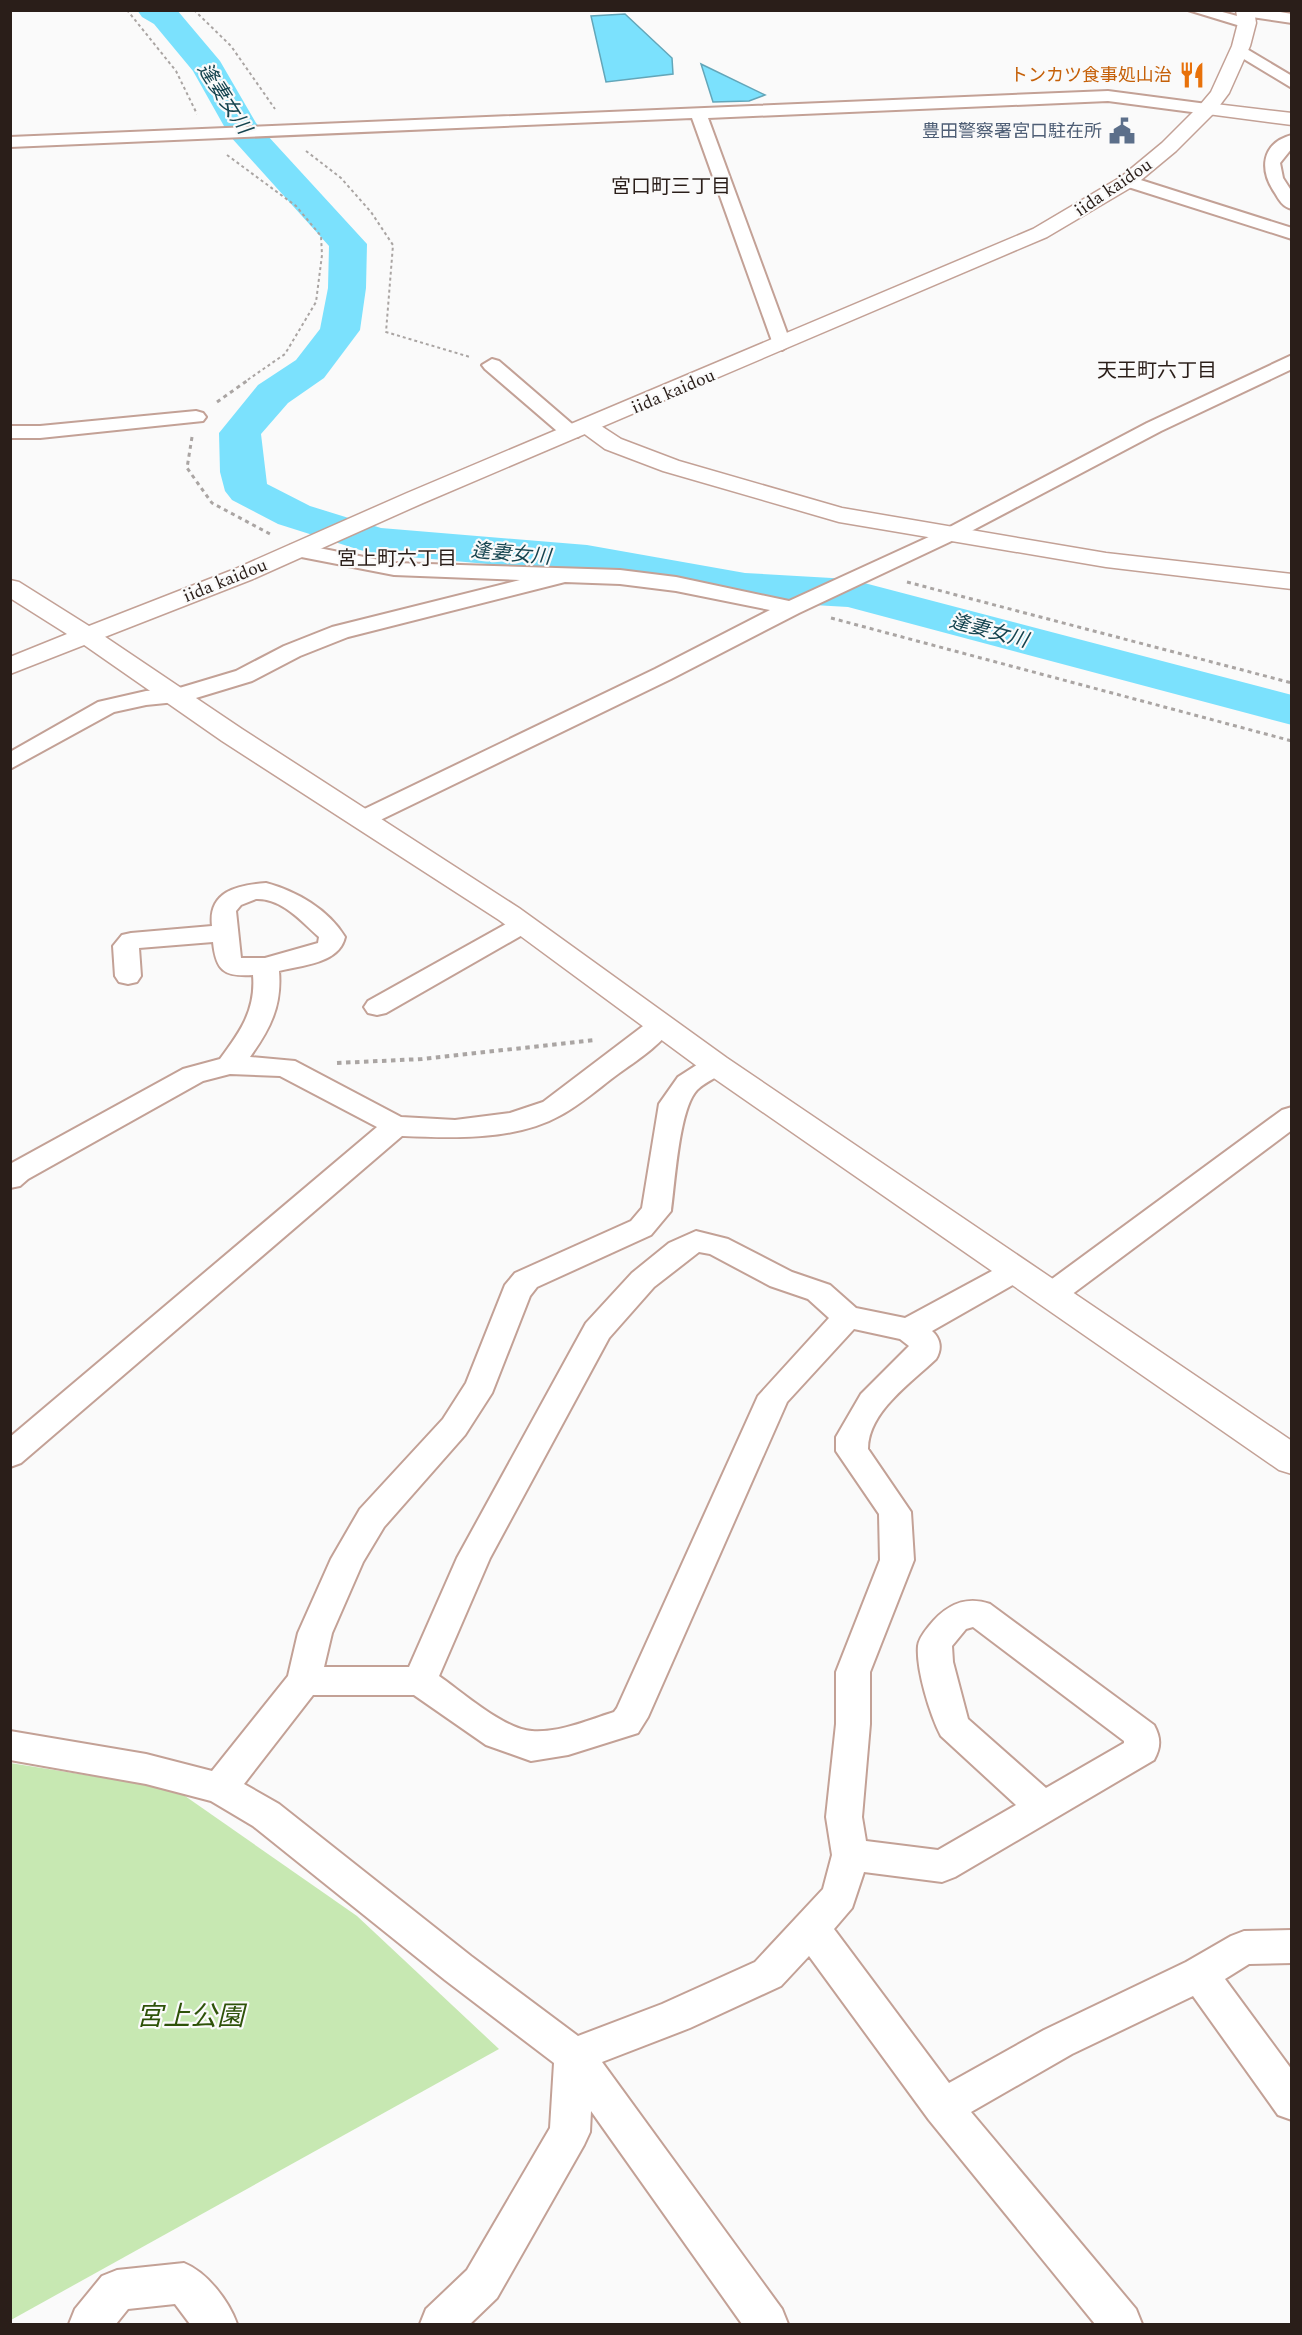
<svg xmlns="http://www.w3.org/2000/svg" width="1302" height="2335" font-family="Spectral,'Noto Sans JP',serif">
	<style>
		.green { fill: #c7e8b2 }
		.water { fill: #7be1fd; stroke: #63a6b9; stroke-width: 1.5 }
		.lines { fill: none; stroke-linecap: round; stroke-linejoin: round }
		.river { fill: #7be1fd; fill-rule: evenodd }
		.minor-casing { stroke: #c3a196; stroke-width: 4 }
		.tertiary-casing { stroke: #c3a196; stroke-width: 3 }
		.secondary-casing { stroke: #c3a196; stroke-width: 3 }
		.path-far2 { stroke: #aaa5a3; stroke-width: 2; stroke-dasharray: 3 3; stroke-linecap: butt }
		.path-far1 { stroke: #aaa5a3; stroke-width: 3; stroke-dasharray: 4 4; stroke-linecap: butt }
		.path { stroke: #aaa5a3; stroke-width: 4; stroke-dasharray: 4.5 4.5; stroke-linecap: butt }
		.minor { fill: #fff; fill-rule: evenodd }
		.tertiary { fill: #fff; fill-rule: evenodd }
		.secondary { fill: #fff; fill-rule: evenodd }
		.labels { text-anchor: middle; stroke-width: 4.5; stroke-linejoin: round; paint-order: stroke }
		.far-food-label { font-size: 18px; fill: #c56008; stroke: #fafafa; text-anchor: end }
		.far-service-label { font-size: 18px; fill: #4e5e75; stroke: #fafafa; text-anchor: end }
		.far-street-label { font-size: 18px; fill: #2a1e19; stroke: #fafafa }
		.far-water-label { font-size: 20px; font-style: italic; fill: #15444f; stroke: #fafafa }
		.far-neighbourhood-label { font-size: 20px; fill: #2a1e19; stroke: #fafafa }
		.near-park-label { font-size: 27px; font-style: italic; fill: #2e5209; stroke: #fafafa }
	</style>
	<rect width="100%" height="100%" fill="#fafafa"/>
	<path class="green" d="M10,1763L175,1789L357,1916L499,2049L11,2320Z"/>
	<path class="water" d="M625,14L672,58L673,74L606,82L591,16Z
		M701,64L765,95L749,101L713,102Z"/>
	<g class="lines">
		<path class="river" d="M137,10H177L220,61L256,123L367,244L366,288L360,330L324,378L288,403L261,434L267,484L310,506L381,528L587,545L745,573L849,579L1292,695V725L848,607L745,601L587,573L376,554L360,550L278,524L232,500L225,491L220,472L219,433L258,385L296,360L320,329L328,288L329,246L229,135L193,71L154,24L142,17Z"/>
		<g class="minor-casing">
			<path id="minor" d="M1188,10H1215L1252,20L1255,23L1247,28Z
				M1238,10H1269L1292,14V23L1245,16Z
				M1240,45L1292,76V88L1234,53L1232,50L1234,47Z
				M1108,91L1207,104L1215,109L1207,114L1108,101L708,118L791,344L782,350L773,344L692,118L10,147V137Z
				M1292,135V148L1280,163L1283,178L1292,192V209C1283,207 1279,200 1275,193C1259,170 1261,143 1292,135Z
				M1128,176L1292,228V239L1122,185L1119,181Z
				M1292,355V369L1161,431L958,538L799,613L671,679L372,824L363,826L354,824L351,819L354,814L655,669L770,610L676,591L620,584L565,582L348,637L300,656L252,681L186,701L146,705L114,712L10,769V752L98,702L146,691L176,689L236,671L284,646L332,627L520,580L394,575L291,555L288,550L291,545L299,544L394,563L620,570L676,577L789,601L944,530L1147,423Z
				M492,359L499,361L578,429L581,433L578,437H564L485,369L482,365Z
				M196,411L203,413L206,417L203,421L40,438H10V426H40Z
				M266,883C296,891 328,909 345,937C339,964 301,965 279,971C282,1006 270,1029 250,1057L295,1061L401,1117L455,1120L510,1113L543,1102L651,1020L660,1018L669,1020L673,1026C661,1045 636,1061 618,1074C599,1088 581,1104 561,1115C515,1141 453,1138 402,1136L21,1463L10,1467V1437L377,1127L280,1076L230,1074L203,1081L28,1179L20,1186L10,1188V1164L183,1069L220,1059C240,1032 256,1010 253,975C223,977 216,970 213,942L139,948L141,976L137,982L128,984L119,982L115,976L113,946L122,935L131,933L212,926C208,892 236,885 266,883ZM256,899C282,898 301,921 319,937L318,943L265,958H241L236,911L241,905Z
				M522,917L531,920L535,925L531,930L386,1013L377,1015L368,1013L364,1007L368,1001L513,920Z
				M716,1056L726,1059L730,1065C722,1077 707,1080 697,1090C679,1109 675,1183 671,1211L651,1235L537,1287L530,1296L492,1393L465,1435L384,1527L363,1562L332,1633L324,1667H409L457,1558L586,1323L632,1273L669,1243L696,1231L728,1239L792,1272L830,1285L856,1308L905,1318L1005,1264L1015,1261L1025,1264L1030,1271L1025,1278L932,1331C941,1339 942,1349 936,1359C911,1383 868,1412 868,1449L911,1512L914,1560L870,1672V1724L862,1817L866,1841L938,1850L1016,1805L941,1736C930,1715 916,1669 918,1646C919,1638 925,1631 929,1626C945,1606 964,1595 990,1604L1154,1725C1161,1738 1161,1747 1154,1760L955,1877L942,1882L864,1872L852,1908L834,1929L949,2083L1044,2030L1186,1962L1231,1936L1244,1931L1292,1930V1963L1249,1964L1225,1979L1292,2070V2120L1278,2115L1193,1996L1072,2054L971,2112L1136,2309L1142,2324H1095L929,2120L809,1956L781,1986L690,2028L602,2062L782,2309L788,2324H742L591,2111L590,2132L584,2145L497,2298L470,2324H420L426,2309L467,2270L550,2128L554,2063L445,1980L253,1826L211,1801L146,1784L10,1760V1731L146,1754L212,1771L288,1676L298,1633L331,1559L360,1509L443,1419L466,1383L505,1285L515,1273L631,1221L642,1208L659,1104L678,1077L706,1059ZM699,1252L710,1254L770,1286L808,1299L829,1318L758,1396L617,1708L614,1712C589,1720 559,1733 532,1731C505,1730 462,1692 439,1676L490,1558L609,1338L654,1287ZM854,1329L900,1339L909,1346L861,1394L836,1437V1451L879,1514L880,1560L836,1672V1724L826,1817L832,1855L823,1889L755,1962L662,2004L578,2036L471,1956L279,1804L244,1784L313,1695H414L486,1745L531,1761L568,1755L638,1733L648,1717L787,1402ZM973,1627L1124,1741V1743L1046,1788L968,1719L953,1662L952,1646L966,1629Z
				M1292,1107V1130L1063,1301L1052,1305L1041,1301L1037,1294L1041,1287L1282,1110Z
				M184,2263C207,2272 229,2301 237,2324H190L175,2304L128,2309L116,2324H69L75,2309L102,2276L117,2270Z"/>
		</g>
		<g class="tertiary-casing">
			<path id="tertiary" d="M1207,103L1292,113V125L1200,113L1198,109L1200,105Z
				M587,420L595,422L621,439L679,461L842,508L1106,553L1292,574V589L1106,567L839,522L663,471L605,449L575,427L579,422Z
				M86,627L95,630L242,729L519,908L727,1058L1292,1441V1474L1279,1470L705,1072L499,920L222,741L77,640L73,635L77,630Z"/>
		</g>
		<g class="secondary-casing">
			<path id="secondary" d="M1236,10H1254L1256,23L1250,46L1229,93L1214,113L1176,151L1135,185L1047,237L423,503L253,579L10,674V657L67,634L10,598V580L19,582L89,626L235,569L407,493L1033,229L1121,177L1162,143L1200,105L1211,92L1232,46L1238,23Z"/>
		</g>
		<path class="path-far2" d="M127,10L176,71L197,114
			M194,10L231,46L275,109
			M306,151L341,178L371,212L393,245L386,332L470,357
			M227,155L296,206L321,236L322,255L316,302L285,354L246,381"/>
		<path class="path-far1" d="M217,402L248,380
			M192,437L187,468L212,503L272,535
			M907,582L1292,683
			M831,618L1292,741"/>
		<path class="path" d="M337,1063L422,1059L595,1040"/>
		<use href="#minor" class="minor"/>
		<use href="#tertiary" class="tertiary"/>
		<use href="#secondary" class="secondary"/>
	</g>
	<defs>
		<g id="restaurant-bare" transform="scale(2.07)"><path d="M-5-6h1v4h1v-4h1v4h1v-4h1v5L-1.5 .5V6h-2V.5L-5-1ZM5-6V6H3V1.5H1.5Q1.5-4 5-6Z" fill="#e8710a" stroke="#fafafa" stroke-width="2.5" paint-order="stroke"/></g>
		<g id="civic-bare" transform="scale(2.07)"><path d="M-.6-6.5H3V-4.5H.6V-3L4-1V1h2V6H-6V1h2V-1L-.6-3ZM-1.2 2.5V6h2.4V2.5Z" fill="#5c6f8a" stroke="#fafafa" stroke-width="2.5" paint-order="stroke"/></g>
	</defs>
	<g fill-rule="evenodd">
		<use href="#restaurant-bare" x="1192" y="75"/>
		<use href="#civic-bare" x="1122" y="131"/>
	</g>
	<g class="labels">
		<g class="far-food-label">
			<text x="1172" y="81">トンカツ食事処山治</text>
		</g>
		<g class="far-service-label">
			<text x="1102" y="137">豊田警察署宮口駐在所</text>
		</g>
		<g class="far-street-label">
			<text transform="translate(1113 187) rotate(-34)" y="6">iida kaidou</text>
			<text transform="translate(673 391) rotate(-23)" y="6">iida kaidou</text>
			<text transform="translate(225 580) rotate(-22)" y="6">iida kaidou</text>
		</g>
		<g class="far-water-label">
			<text transform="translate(225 98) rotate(57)" y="7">逢妻女川</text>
			<text transform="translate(511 553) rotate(5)" y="7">逢妻女川</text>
			<text transform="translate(989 630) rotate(15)" y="7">逢妻女川</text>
		</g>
		<g class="far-neighbourhood-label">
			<text x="671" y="193">宮口町三丁目</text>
			<text x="1157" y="377">天王町六丁目</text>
			<text x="397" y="565">宮上町六丁目</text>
		</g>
		<g class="near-park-label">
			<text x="190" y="2025">宮上公園</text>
		</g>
	</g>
	<rect width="1302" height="2335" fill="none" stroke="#2a1e19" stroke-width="24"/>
</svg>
